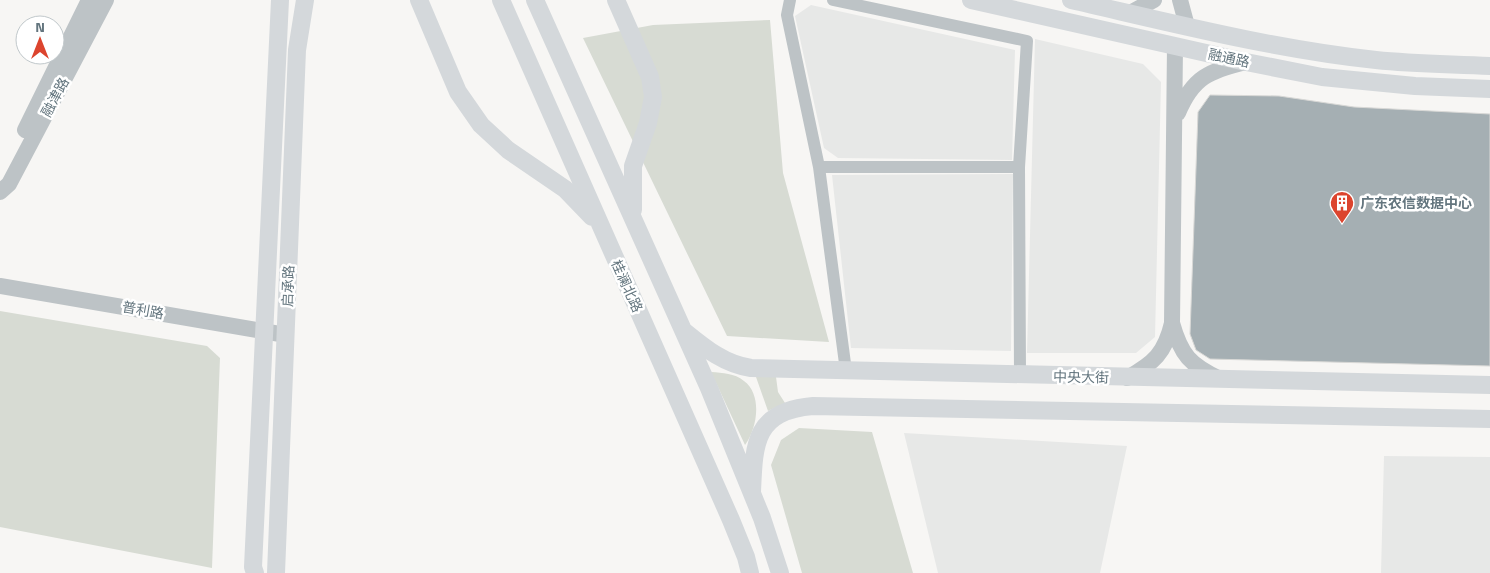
<svg xmlns="http://www.w3.org/2000/svg" width="1490" height="573" font-family="'Titillium Web','Noto Sans SC',sans-serif">
	<style>
		.built { fill: #e7e8e7 }
		.green { fill: #d7dbd3 }
		.building { fill: #a5afb3; stroke: #d8d8d6 }
		.lines { fill: none; stroke-linecap: round; stroke-linejoin: round }
		.minor { stroke: #bdc3c6; stroke-width: 12 }
		.tertiary { stroke: #bdc3c6; stroke-width: 16 }
		.secondary { stroke: #d4d8db; stroke-width: 18 }
		.labels { text-anchor: middle; stroke-width: 5; stroke-linejoin: round; paint-order: stroke }
		.street-label { font-size: 14px; fill: #63757e; stroke: #fff }
		.poi-label { font-size: 14px; font-weight: bold; fill: #63757e; stroke: #fff; text-anchor: start }
	</style>
	<rect width="100%" height="100%" fill="#f7f6f4"/>
	<path class="built" d="M811,5L1015,50L1012,160L838,158L824,148L795,16Z
		M1035,39L1143,64L1161,82L1155,337L1136,353H1027Z
		M1013,174L1011,351L851,348L832,175Z
		M904,433L1127,446L1100,573H938Z
		M1384,456L1490,457V573H1381Z"/>
	<path class="green" d="M770,20L783,173L829,342L727,336L583,38L653,25Z
		M0,311L207,346L220,358L212,568L0,527Z
		M711,372C723,373 734,373 744,381C763,395 757,429 745,445Z
		M756,377H776L778,392L785,403L768,411Z
		M799,428L872,432L913,573H802L771,465L781,440Z"/>
	<path class="building" d="M1210,95L1279,96L1354,107L1490,114V366L1210,359L1196,350L1190,334L1198,112Z"/>
	<g class="lines">
		<path class="minor" d="M790,0L787,15L819,167
			M833,0L1027,41L1019,167
			M846,371L819,167H1019L1020,375"/>
		<path class="tertiary" d="M1180,0L1187,26
			M1130,13L1154,0
			M1178,113C1193,77 1209,71 1246,62
			M25,130L89,0
			M0,192L9,184L106,0
			M0,286L286,335
			M1172,323C1181,355 1190,365 1220,379
			M1127,378C1154,363 1165,353 1172,323L1175,46"/>
		<path class="secondary" d="M419,0L458,92L481,125L508,150L565,189L592,217
			M501,0L731,520L746,557L750,573
			M535,0L709,388L762,518L780,573
			M616,0L650,77L653,97L648,123L633,166V210
			M971,0L1246,62L1322,77L1415,86L1490,89
			M1071,0C1172,23 1273,49 1376,60C1414,64 1452,64 1490,66
			M684,331C705,348 724,364 751,368L1490,385
			M752,492C754,444 754,411 813,406L1490,419
			M255,573L253,567L280,0
			M276,573L297,50L305,0"/>
	</g>
	<defs>
		<g id="building-pin" transform="scale(1.25)"><path d="M0 17L-7.5 6A9.5 9.5 0 1 1 7.5 6Z" fill="#dc442e" stroke="#fff"/><path d="M-4-6H4V6H1V3H-1V6H-4ZM-2.5-4.3h1.7v1.8h-1.7ZM.8-4.3h1.7v1.8H.8ZM-2.5-1h1.7V.8h-1.7ZM.8-1h1.7V.8H.8Z" fill="#fff"/></g>
	</defs>
	<g fill-rule="evenodd">
		<use href="#building-pin" x="1342" y="203"/>
	</g>
	<g class="labels">
		<g class="street-label">
			<text transform="translate(1229 58) rotate(12)" y="5">融通路</text>
			<text transform="translate(55 97) rotate(-62)" y="5">融津路</text>
			<text transform="translate(288 286) rotate(-88)" y="5">启承路</text>
			<text transform="translate(627 286) rotate(66)" y="5">桂澜北路</text>
			<text transform="translate(143 310) rotate(10)" y="5">普利路</text>
			<text transform="translate(1081 377) rotate(1)" y="5">中央大街</text>
		</g>
		<g class="poi-label">
			<text x="1360" y="208">广东农信数据中心</text>
		</g>
	</g>
	<g transform="translate(40 40)"><circle r="24" fill="#ffffff" stroke="#c1c8cb"/>
	<path d="M0-4L9 19L0 12L-9 19Z" fill="#dc442e"/>
	<text y="-8" font-size="14" font-weight="bold" text-anchor="middle" fill="#63757e">N</text>
	</g>
</svg>
